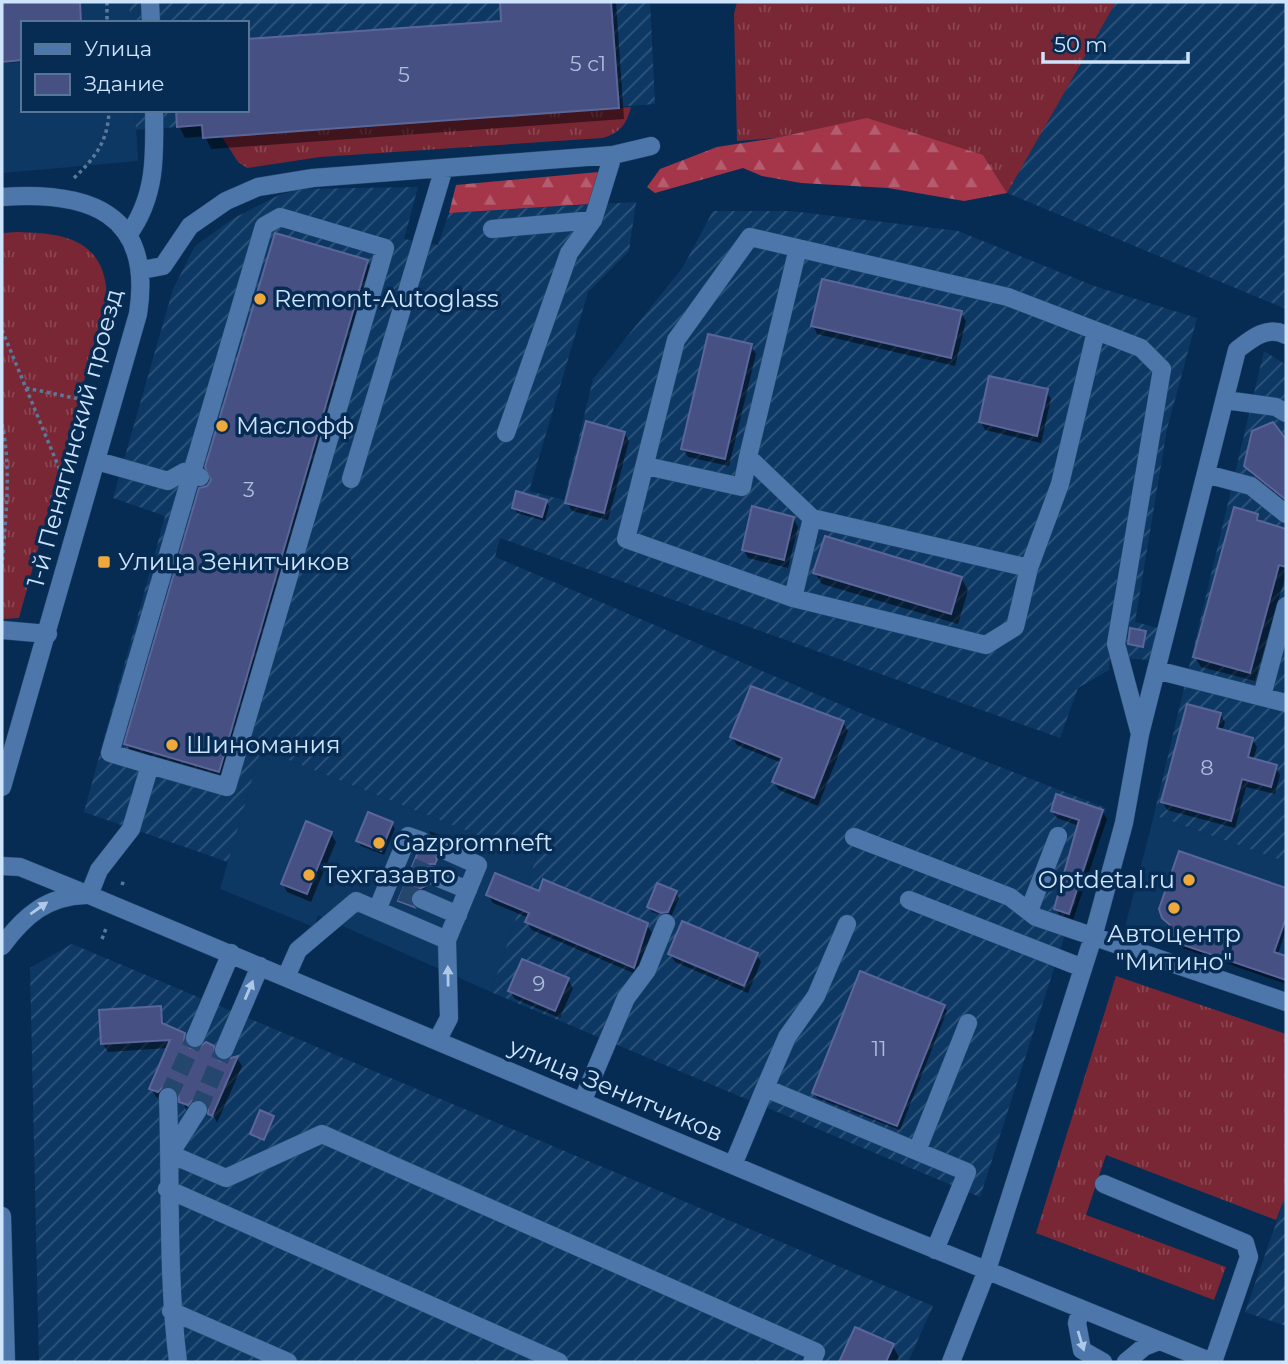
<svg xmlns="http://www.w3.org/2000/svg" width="1288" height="1364" font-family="Montserrat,sans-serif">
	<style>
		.built { fill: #0d3864 }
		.industrial { fill: url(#industrial-furrows) }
		.grass { fill: url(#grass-tufts) }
		.forest { fill: url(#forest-firs) }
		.shadow { fill: #0007 }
		.building { fill: #465082; stroke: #5a6699; stroke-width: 2 }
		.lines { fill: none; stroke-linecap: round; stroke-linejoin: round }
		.minor-tunnel { stroke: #25476d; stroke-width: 18; stroke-dasharray: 18 9; stroke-linecap: butt }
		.minor-casing { stroke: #27496f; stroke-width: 19 }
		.path { stroke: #5a799a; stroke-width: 3.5; stroke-dasharray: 3.5 3.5; stroke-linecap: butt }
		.minor { stroke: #4d77aa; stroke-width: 18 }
		.oneway { fill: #aec8e8 }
		.poi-dot { fill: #eea83c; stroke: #072c54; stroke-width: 2.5 }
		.labels { text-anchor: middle; stroke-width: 7; stroke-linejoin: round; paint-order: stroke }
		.number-label { font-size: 21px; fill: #acbede }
		.poi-label { font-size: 24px; fill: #cee3fc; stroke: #072c54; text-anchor: start }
		.street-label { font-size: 24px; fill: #cee3fc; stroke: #072c54 }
	</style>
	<defs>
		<pattern id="industrial-furrows" width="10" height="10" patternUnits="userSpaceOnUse" patternTransform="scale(1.75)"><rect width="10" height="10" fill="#0d3864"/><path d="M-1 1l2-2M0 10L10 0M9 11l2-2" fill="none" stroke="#2f557b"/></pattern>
		<pattern id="grass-tufts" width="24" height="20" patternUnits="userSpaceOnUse" patternTransform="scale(1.75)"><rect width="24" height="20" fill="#792735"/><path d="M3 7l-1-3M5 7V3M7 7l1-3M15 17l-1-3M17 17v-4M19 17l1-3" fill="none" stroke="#8b4653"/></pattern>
		<pattern id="forest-firs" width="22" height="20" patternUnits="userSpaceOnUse" patternTransform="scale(1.75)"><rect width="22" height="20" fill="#a5364a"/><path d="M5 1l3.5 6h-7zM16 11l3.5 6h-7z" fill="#b45d6e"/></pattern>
	</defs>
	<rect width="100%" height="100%" fill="#072c54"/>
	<path class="built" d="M2,2H129L130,23H23V110H135L138,161L2,173Z
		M261,749L536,858L491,992L318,915L314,927L220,889Z
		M1154,815L1286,862V980L1125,927Z"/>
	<path class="industrial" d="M129,2H650L655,104L203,138L202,125L136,130L135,110H247V23H130Z
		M1116,2H1286V309L1007,193Z
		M418,187L404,239L438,245L449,213L636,202L629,251L588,292L529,491L564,500L593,379L683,267L713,211H791L958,231L1094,286L1197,318L1167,429L1135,622L1158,628L1149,660L1110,657L1109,670L1078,688L1060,738L500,538L495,557L858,712L1106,808L980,1197L491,992L536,858L261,749L228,862L84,812L165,516L113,498L173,289L195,246L234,218L279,195L301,189Z
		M1264,351L1286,365V862L1154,815Z
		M72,944L933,1306L908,1362H39L30,968Z
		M1286,1195V1326L1245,1312Z"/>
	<path class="grass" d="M737,2H1116L1007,193L983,155L776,138L737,141L734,14Z
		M631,107C627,124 619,134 602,138L320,157L247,168L238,162L222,137Z
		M17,232C66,233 105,240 107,297L19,618L2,619V233Z
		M1116,976L1286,1034V1195L1276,1220L1106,1155L1086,1215L1226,1267L1214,1300L1036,1233Z"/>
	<path class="forest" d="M867,118L983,155L1007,193L964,201L888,188L801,183L762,176L743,168L655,193L647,187L660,169L717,147L776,138Z
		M599,172L591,204L449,213L456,185Z"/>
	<path class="shadow" d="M2,2H80L81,23H23V62L2,63Z
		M502,2H616L624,119L211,149L205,136L185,138L179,126L247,110V41L503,22Z
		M367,261L377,278L228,788L136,761L126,744L208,487Z
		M961,313L966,321L955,366L817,334L813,325Z
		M751,346L756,354L729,466L688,457L683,449Z
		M1046,391L1051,399L1041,443L985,430L981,422Z
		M1272,424L1286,442V502L1250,473L1246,465Z
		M624,433L629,441L608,520L572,511L567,502Z
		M546,501L549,506L545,521L517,513L514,508Z
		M1257,515L1262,524L1286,530V574L1255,681L1201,667L1195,657Z
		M793,518L798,527L788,568L748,558L744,550Z
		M815,573L961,578L968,590L958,624L822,584Z
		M1145,633L1144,648L1131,645L1130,643Z
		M1220,714L1225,722L1222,732L1252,739L1257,747L1253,760L1276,767L1280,775L1275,794L1246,787L1235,828L1167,810L1163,802Z
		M843,723L848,731L818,806L779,790L774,782L782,763L737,745L732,737Z
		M1052,811H1102L1107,819L1073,920L1060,916L1056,909L1079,826L1057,818Z
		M392,824L395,829L384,855L361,846L358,841Z
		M429,831L446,837V838L436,844Z
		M331,834L336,842L311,902L287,892L283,884Z
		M430,850L437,863L421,872L420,880L426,888L411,896V907L401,903Z
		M1180,853L1286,890V930L1278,954L1286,958V984L1171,944L1168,939L1171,927L1163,917Z
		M676,893L679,898L671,917L652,912L649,907Z
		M488,895L647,925L652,933L638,975L532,930L527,922L529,918L493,903Z
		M670,954H756L761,962L748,993L675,962Z
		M568,980L573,988L560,1018L515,999L510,991Z
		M944,1006L947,1011L900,1130L817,1098L814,1093Z
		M160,1008L165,1027L183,1035L189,1048L197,1051L212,1047L220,1063L237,1058L242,1066L217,1123L210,1108L198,1107L193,1113L186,1110L184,1105L195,1110L196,1107L182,1101L179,1095H167L163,1100L156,1097L151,1088L168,1048L108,1052L103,1044Z
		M273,1118L265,1141L253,1136L252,1134Z
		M856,1329L892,1345L899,1357L897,1362H841Z"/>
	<path class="building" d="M2,2H80L81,23H23V60L2,62Z
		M500,2H611L619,108L203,138L202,125L177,127L176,110H247V39L501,21Z
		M275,233L368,260L219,772L124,744L199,488L207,486L211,480L205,467Z
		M822,279L962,311L951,358L811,326Z
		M708,334L752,344L725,459L681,449Z
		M989,376L1048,389L1037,436L979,422Z
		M586,421L625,432L604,513L565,503Z
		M1273,422L1286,439V500L1244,466L1252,431Z
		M516,491L547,500L542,517L512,508Z
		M752,506L794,517L784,560L742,550Z
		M1234,507L1258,514L1257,520L1286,529V567L1279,565L1250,673L1193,657Z
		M825,536L962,577L951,614L813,573Z
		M1130,628L1146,631L1143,647L1128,644Z
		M751,686L844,721L814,798L772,782L782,758L730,737Z
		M1187,704L1221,713L1217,728L1253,738L1248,757L1277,765L1271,787L1242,779L1231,821L1161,802Z
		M1056,794L1103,810L1069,914L1054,909L1079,820L1051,811Z
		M368,812L393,822L381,851L356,841Z
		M306,821L332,832L307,894L281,884Z
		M431,847L437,859L435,864H429L421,870L420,877L427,885L411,894L410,901L414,907L398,901L418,852Z
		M1179,851L1286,888V918L1274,952L1286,956V980L1166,939L1170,925L1162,918L1159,909Z
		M495,873L539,891L543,879L648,923L634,968L525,922L529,913L486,895Z
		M657,883L677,891L668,912L661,913L647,907Z
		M682,921L758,953L744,986L668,954Z
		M522,959L569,978L555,1011L508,991Z
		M860,971L945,1005L897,1126L812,1093Z
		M161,1006L162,1023L185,1033L184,1040L190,1048L197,1049L206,1042L214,1046L215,1056L220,1061L238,1056L212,1116L208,1114V1105L203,1100H193L188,1105L179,1102L178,1092L173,1087H163L158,1092L149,1089L170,1040L101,1044L99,1010Z
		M260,1110L274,1116L264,1140L250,1134Z
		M855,1327L894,1344L886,1362H839Z"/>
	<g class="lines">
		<path class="minor-tunnel" d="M412,867L431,875
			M401,892L421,899
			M168,1097L195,1038
			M198,1110L224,1050"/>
		<g class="minor-casing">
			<path id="minor" d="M150,2L151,23
				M2,197C88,191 154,212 138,314L2,787
				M492,229L593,220
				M128,235C156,197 155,156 154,110
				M798,248L748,457L812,518L1029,568L1060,484L1096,331
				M142,270L163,266L190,226L226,201L258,187L313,178L613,155L651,146
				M1225,400L1276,407L1286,413
				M506,433L569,253L593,220L613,155
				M97,461L168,481L184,472L200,477
				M646,466L742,487L748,457
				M1206,474L1251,486L1286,514
				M351,479L444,168
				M1029,568L1015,627L986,645L793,598L626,539L676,340L750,237L1008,297L1141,348L1162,369L1116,644L1140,734
				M793,598L812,518
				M2,630L48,634
				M1156,670L1286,703
				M1262,696L1286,606
				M854,837L1010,897L1036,917L1286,1002
				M442,849L478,865L447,940
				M2,866L20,867L89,895L873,1224L1212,1362
				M431,875L468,890
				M89,895L99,870L131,829L150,765L227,787L385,248L280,217L264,226L110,753L150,765
				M421,899L458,915
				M909,900L1083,968
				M377,910L408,836L422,841
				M1029,911L1058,836
				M2,946C24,916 47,896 86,895
				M286,977L298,950L356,901L447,940L449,1018L437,1041
				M195,1038L231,953
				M224,1050L260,966
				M765,1088L787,1037L816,996L847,924
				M168,1097C171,1186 167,1274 178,1362
				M582,1102L626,998L647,970L666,923
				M917,1151L968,1023
				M170,1154L226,1178L322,1134L816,1352L812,1362
				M170,1154L198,1110
				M733,1165L765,1088L967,1172L935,1250
				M1104,1184L1245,1243L1249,1257L1213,1362
				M167,1189L559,1362
				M2,1216L6,1362
				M1081,1309L1077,1323L1082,1350L1103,1362
				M171,1311L288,1362
				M951,1362L987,1270L1093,937L1124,823L1140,734L1237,350C1251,339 1267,325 1286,335
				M1126,1362L1144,1347L1159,1341"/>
		</g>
		<path class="path" d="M107,2V23
			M74,178C96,157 108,141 109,110
			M2,330L64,480
			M26,388L94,402
			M2,424C12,471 5,521 2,568
			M122,885L124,879
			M102,939L107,926"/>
		<use href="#minor" class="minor"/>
	</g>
	<defs><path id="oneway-solid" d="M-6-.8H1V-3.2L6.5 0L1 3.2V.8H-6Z" transform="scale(1.75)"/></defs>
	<g class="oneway">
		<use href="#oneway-solid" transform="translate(39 908) rotate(-35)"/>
		<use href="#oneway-solid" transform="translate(448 976) rotate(-91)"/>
		<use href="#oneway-solid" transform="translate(249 990) rotate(-67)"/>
		<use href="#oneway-solid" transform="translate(1081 1341) rotate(73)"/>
	</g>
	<g class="poi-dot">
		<circle cx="260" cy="299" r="7"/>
		<circle cx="222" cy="426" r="7"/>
		<rect x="97" y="555" width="14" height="14" rx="3.5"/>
		<circle cx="172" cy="745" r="7"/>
		<circle cx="379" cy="843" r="7"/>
		<circle cx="309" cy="875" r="7"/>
		<circle cx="1189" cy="880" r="7"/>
		<circle cx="1174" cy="908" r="7"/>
	</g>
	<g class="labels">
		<g class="number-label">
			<text x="588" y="71">5 с1</text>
			<text x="404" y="82">5</text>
			<text x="249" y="497">3</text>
			<text x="1207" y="775">8</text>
			<text x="539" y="991">9</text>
			<text x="879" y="1056">11</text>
		</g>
		<g class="poi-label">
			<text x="274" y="307">Remont-Autoglass</text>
			<text x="236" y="434">Маслофф</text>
			<text x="118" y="570">Улица Зенитчиков</text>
			<text x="186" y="753">Шиномания</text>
			<text x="393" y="851">Gazpromneft</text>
			<text x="323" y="883">Техгазавто</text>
			<text x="1175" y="888" text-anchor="end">Optdetal.ru</text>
			<text x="1174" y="942" text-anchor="middle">Автоцентр<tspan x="1174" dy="28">"Митино"</tspan></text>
		</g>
		<g class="street-label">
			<text transform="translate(75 438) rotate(-75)" y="8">1-й Пенягинский проезд</text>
			<text transform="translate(616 1090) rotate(23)" y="8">улица Зенитчиков</text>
		</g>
	</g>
	<rect width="1288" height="1364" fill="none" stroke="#cee3fc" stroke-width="7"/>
	<rect x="21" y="21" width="228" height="91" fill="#072c54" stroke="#577597" stroke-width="2"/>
	<rect x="35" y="44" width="35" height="10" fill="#4d77aa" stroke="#577597" stroke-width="2"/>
	<text x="84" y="56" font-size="21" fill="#cee3fc">Улица</text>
	<rect x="35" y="74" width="35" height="21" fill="#465082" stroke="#577597" stroke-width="2"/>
	<text x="84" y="91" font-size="21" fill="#cee3fc">Здание</text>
	<path d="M1043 52v10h145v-10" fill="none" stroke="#cee3fc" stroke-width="3.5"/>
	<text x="1054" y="52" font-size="21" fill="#cee3fc" stroke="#072c54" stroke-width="5" paint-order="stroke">50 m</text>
</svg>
